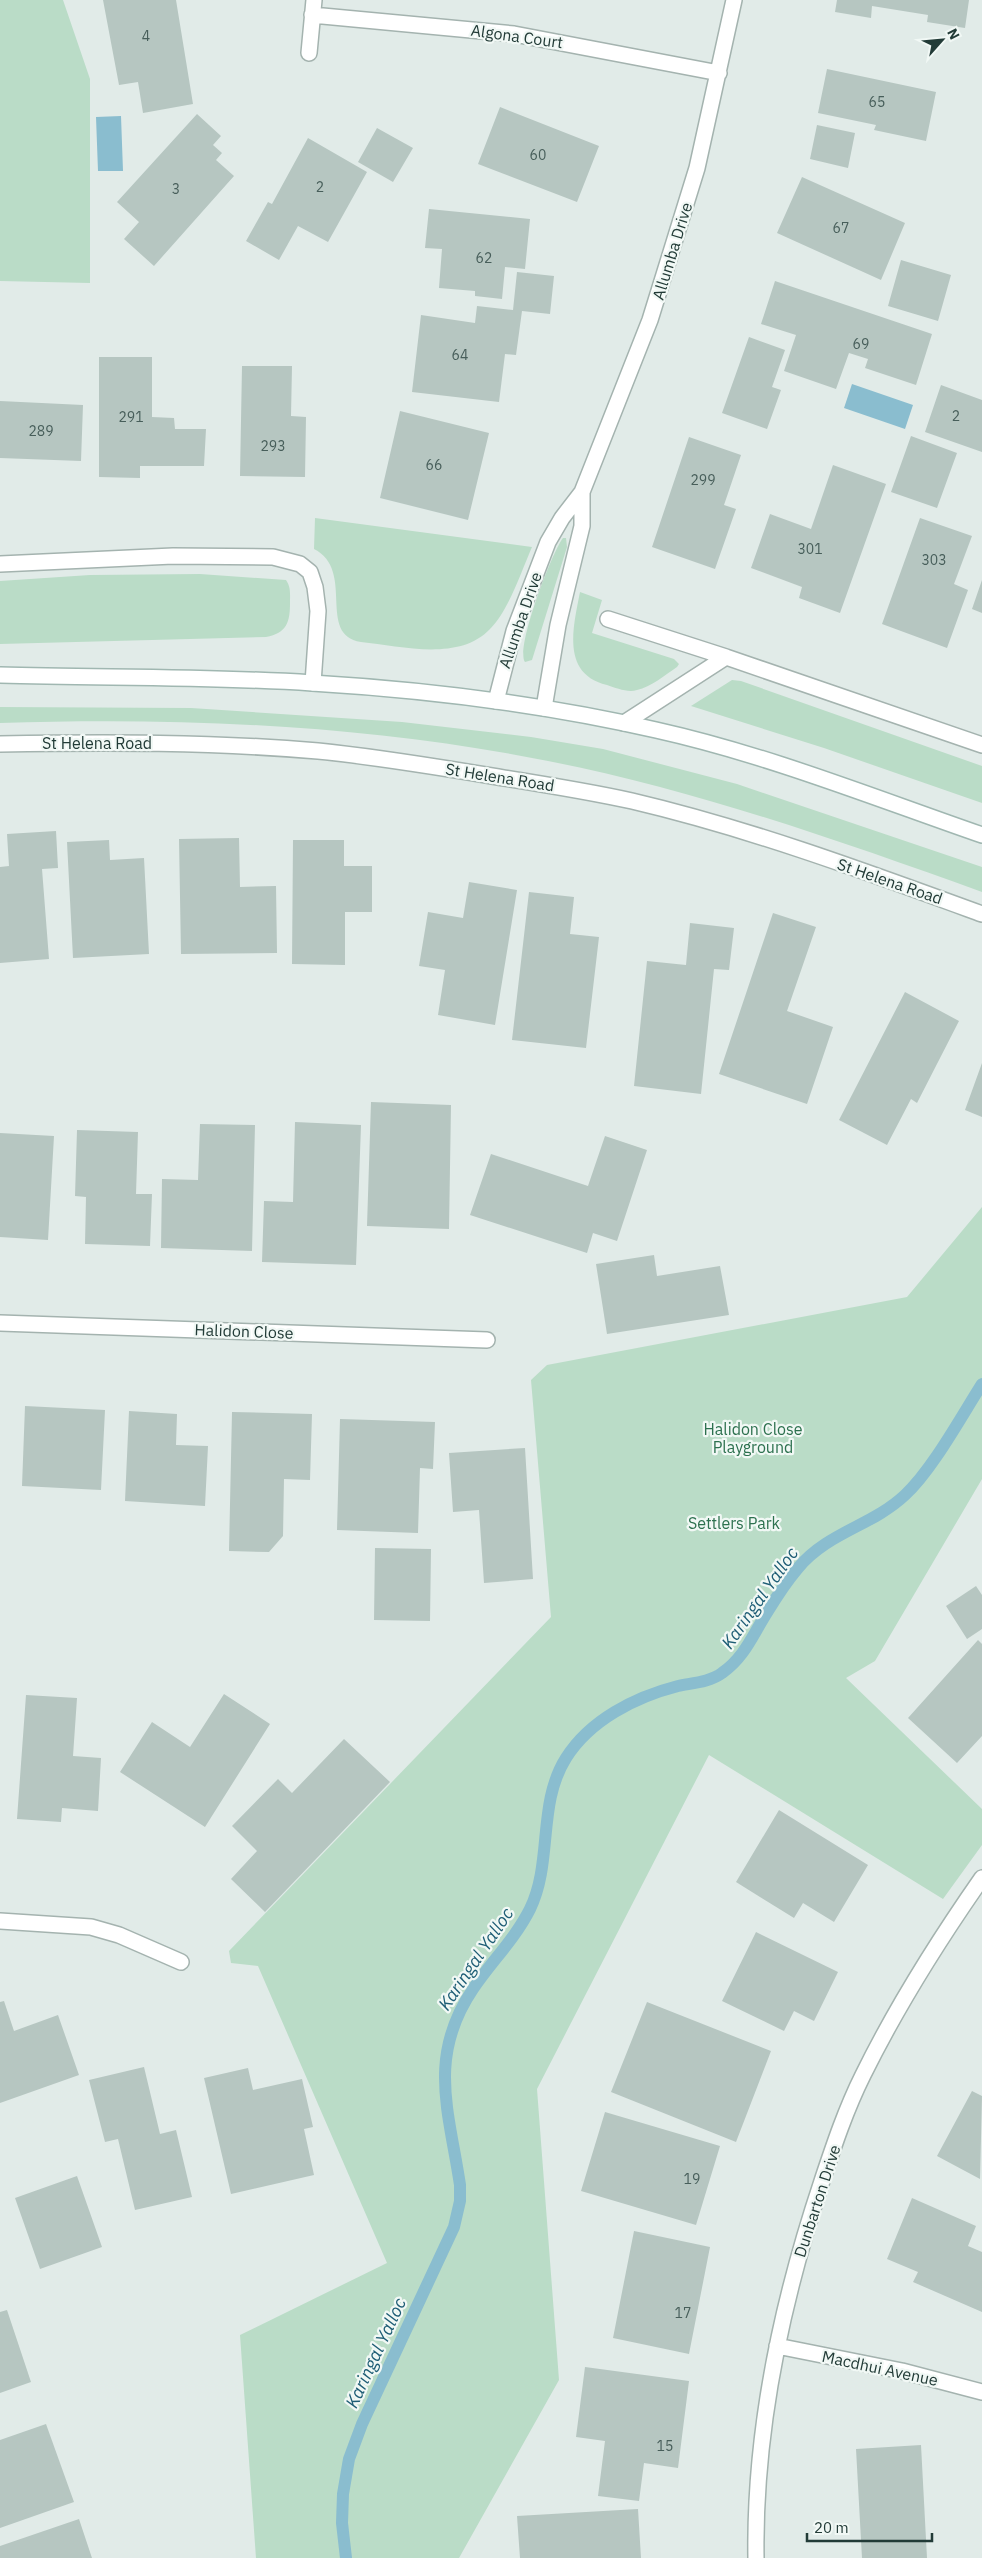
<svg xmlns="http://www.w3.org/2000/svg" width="982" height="2558" font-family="'IBM Plex Sans',sans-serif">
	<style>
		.green { fill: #badcc7 }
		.water { fill: #8abdcf }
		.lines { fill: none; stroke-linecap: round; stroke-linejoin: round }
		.stream { stroke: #8abdcf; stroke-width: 12 }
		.building { fill: #b6c6c1 }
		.street-casing { stroke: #a4b3af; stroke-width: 18 }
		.secondary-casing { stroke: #a0b7b1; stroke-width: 18 }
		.street { stroke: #fff; stroke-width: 15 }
		.secondary { stroke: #fff; stroke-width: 15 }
		.labels { text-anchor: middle; stroke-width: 4.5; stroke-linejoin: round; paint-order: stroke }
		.number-label { font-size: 14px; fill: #475e5a }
		.street-label { font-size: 16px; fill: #223b37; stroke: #f1f8f5 }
		.park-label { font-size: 16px; fill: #2d714f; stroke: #f1f8f5 }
		.water-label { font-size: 18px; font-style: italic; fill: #1e5d75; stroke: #f1f8f5 }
	</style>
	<rect width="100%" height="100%" fill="#e1ebe8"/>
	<path class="green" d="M0,0H63L90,79V283L0,281Z
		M315,518L532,547C521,572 509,610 490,629C459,662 401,646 361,642C316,635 356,570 314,549Z
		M563,538H566L567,547L532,660L525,662C515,649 552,552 563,538Z
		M200,574L286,580C291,587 290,594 290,603C290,622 287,633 266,637L0,644V581L90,575Z
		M580,592L602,600L592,633L674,659L679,664L677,667C665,675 651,687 637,690C628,693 616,688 607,685C561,674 573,628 580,592Z
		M732,680L741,681L982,766V803L824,748L691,706Z
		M0,707L191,708L402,722L531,737L603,749L737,784L982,867V892C840,841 696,790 548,761C367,725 183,717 0,723Z
		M982,1207V1479L875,1661L846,1678L982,1809V1845L943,1899L709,1755L537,2089L559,2380L459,2558H256L240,2335L387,2263L258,1966L231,1963L229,1951L551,1617L531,1380L547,1365L907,1297Z"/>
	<path class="water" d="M121,116L123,171H98L96,117Z
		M852,384L913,405L905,429L844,408Z"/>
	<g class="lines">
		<path class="stream" d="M346,2558L342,2523L343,2494L349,2459L362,2424L454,2227L460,2201V2185C449,2111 427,2057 473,1989C491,1962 515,1939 530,1909C553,1862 537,1804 566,1758C590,1720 635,1697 678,1686C692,1683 710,1682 722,1673C745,1657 753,1634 768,1611C777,1596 787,1581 798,1568C828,1532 872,1526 905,1495C932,1470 961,1417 982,1384"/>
	</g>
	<path class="building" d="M103,0H176L193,104L143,113L138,82L119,85Z
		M837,0H969L965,28L927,22L928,15L872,6L871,18L835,12Z
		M827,69L936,92L926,141L874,130L876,125L818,113Z
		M500,107L599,146L577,202L478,164Z
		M197,114L221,136L213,145L222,153L216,160L234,176L154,266L124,239L139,222L117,202Z
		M817,125L855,133L848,168L810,159Z
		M377,128L413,148L393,182L358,162Z
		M308,138L367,172L328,242L298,226L279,260L246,241L268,202L272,204Z
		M802,177L905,223L881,280L777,233Z
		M429,209L530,219L525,269L505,267L502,299L475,296V291L439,288L442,249L425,248Z
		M901,260L951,275L938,321L888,306Z
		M517,272L554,276L550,314L522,311L516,355L505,354L499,402L412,392L421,315L475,323L477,306L513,310Z
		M775,281L932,334L916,385L865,368L868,359L849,353L836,389L784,371L796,335L761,324Z
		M749,337L785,350L772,387L781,390L767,429L722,413Z
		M99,357H152V417L174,418L175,429H206L204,466H140V478L99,477Z
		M242,366H292L291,416L306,417L305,477L240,476Z
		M941,385L982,400V452L925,432Z
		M0,401L83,405L81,461L0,458Z
		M400,411L489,433L468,520L380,498Z
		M911,436L957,453L937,508L891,492Z
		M689,437L741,455L724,505L736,509L715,569L652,547Z
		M833,465L886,484L840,613L799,598L802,587L751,568L770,514L811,529Z
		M920,518L972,536L954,584L968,590L947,648L882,624Z
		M982,580V613L972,609Z
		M56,831L58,868L42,869L49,959L0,963V867L9,866L7,834Z
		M239,838L240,887L276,886L277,953L181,954L179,839Z
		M109,840L110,860L144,858L149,954L73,958L67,842Z
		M293,840H344V866H372V912H345V965L292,964Z
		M469,882L517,890L495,1025L438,1015L445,970L419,966L428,912L463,918Z
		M529,892L574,897L570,934L599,937L586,1048L512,1040Z
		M773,913L816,927L787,1011L833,1027L807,1104L719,1074Z
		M690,923L734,928L729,970L714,969L701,1094L634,1086L647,961L686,965Z
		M905,992L959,1021L917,1103L911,1099L887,1145L839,1120Z
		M982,1063V1117L965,1110Z
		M371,1102L451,1105L449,1229L367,1226Z
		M295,1122L361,1125L356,1265L262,1262L264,1201L293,1202Z
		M200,1124L255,1125L252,1251L161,1248L162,1179L198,1180Z
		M77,1130L138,1132L136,1194H152L150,1246L85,1244L86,1197L75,1196Z
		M0,1133L54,1136L48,1240L0,1237Z
		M605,1136L647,1150L617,1241L593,1233L587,1253L470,1215L491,1154L588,1186Z
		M654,1255L657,1276L720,1266L729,1315L607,1334L596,1264Z
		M25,1406L105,1410L101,1490L22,1486Z
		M129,1411L177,1414L176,1445L208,1446L205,1506L125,1501Z
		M232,1412L312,1414L310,1480L284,1479L283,1536L269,1552L229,1551Z
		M340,1419L435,1422L433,1469L420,1468L418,1533L337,1530Z
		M525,1448L533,1579L484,1583L479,1510L453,1512L449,1453Z
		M375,1548L431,1549L430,1621L374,1620Z
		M976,1586L982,1595V1629L967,1639L946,1606Z
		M978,1640L982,1644V1736L957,1763L908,1718Z
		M224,1694L270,1724L205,1827L120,1772L152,1722L190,1747Z
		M26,1695L77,1698L73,1756L101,1758L98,1811L62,1808L61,1822L17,1819Z
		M344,1739L390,1782L265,1912L231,1879L257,1851L232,1826L278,1779L292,1793Z
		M779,1810L868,1865L834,1922L803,1903L794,1918L736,1882Z
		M756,1932L838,1972L814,2021L794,2011L784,2031L722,2001Z
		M4,2001L14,2031L58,2015L79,2075L0,2103V2002Z
		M647,2002L771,2051L736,2142L611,2092Z
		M144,2067L160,2134L176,2130L192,2197L135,2210L118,2139L105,2142L89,2080Z
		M248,2068L253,2090L302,2079L313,2127L304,2129L314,2175L231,2194L204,2078Z
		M972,2091L982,2096L980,2179L937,2156Z
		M605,2112L720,2146L696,2225L581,2191Z
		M77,2176L102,2247L40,2269L15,2198Z
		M912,2198L976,2226L968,2246L982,2252V2312L913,2282L918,2272L887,2259Z
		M634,2231L710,2247L689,2354L613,2338Z
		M7,2310L31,2382L0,2393V2312Z
		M585,2367L689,2381L678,2468L644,2463L639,2501L598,2496L605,2441L576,2437Z
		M46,2424L74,2502L0,2528V2440Z
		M921,2445L927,2558H862L856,2449Z
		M638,2509L641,2558H520L517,2516Z
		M79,2519L92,2558H0V2546Z"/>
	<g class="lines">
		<g class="street-casing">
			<path id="street" d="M312,15L514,34L719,73
				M309,53L314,0
				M0,564L173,556L273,557L300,564L310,572L315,587L318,611L313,683
				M608,619L726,657
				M496,701L514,631L548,542L562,518L582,492L650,320L697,168L734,0
				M544,708L558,625L582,526V492
				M624,723L726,657L982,745
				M0,744C106,742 212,742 318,751C378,757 438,767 498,777C542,784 587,791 632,801C751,829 867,872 982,914
				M0,1323L487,1340
				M0,1921L91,1927L119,1935L181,1962
				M777,2346L902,2371L982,2392
				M756,2558C754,2430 782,2301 822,2181C834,2145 846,2109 863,2075C897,2006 938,1941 982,1878"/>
		</g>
		<g class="secondary-casing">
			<path id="secondary" d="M0,675C104,678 208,676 312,683C428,690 543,704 656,730C768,755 875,798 982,835"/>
		</g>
		<use href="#street" class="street"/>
		<use href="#secondary" class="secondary"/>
	</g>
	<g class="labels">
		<g class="number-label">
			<text x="146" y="41">4</text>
			<text x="877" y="107">65</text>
			<text x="538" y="160">60</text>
			<text x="320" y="192">2</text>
			<text x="176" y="194">3</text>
			<text x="841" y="233">67</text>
			<text x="484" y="263">62</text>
			<text x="861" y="349">69</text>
			<text x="460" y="360">64</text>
			<text x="956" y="421">2</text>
			<text x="131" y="422">291</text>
			<text x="41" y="436">289</text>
			<text x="273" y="451">293</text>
			<text x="434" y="470">66</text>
			<text x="703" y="485">299</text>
			<text x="810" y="554">301</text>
			<text x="934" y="565">303</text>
			<text x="692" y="2184">19</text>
			<text x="683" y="2318">17</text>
			<text x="665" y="2451">15</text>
		</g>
		<g class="street-label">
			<text transform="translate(517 36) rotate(8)" y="6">Algona Court</text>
			<text transform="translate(672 251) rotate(-73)" y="6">Allumba Drive</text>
			<text transform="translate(520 620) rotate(-71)" y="6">Allumba Drive</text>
			<text x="97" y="749">St Helena Road</text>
			<text transform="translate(500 777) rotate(9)" y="6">St Helena Road</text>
			<text transform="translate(890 881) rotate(19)" y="6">St Helena Road</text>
			<text transform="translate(244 1331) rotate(2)" y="6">Halidon Close</text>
			<text transform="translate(817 2201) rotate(-72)" y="6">Dunbarton Drive</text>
			<text transform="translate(880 2368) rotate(12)" y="6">Macdhui Avenue</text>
		</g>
		<g class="park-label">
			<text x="753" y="1435">Halidon Close<tspan x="753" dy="18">Playground</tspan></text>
			<text x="734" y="1529">Settlers Park</text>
		</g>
		<g class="water-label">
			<text transform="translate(760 1598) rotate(-55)" y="6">Karingal Yalloc</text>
			<text transform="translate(476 1959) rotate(-56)" y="6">Karingal Yalloc</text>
			<text transform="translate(376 2353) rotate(-65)" y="6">Karingal Yalloc</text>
		</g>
	</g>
	<g transform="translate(942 40) rotate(63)" stroke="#f1f8f5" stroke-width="4" paint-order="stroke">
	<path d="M0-4L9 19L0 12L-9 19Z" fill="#223b37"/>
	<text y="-8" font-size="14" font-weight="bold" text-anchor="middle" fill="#223b37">N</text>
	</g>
	<path d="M807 2533v8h125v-8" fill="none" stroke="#223b37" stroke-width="2.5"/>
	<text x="814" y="2533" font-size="15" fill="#223b37" stroke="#f1f8f5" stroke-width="4" paint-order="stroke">20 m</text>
</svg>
